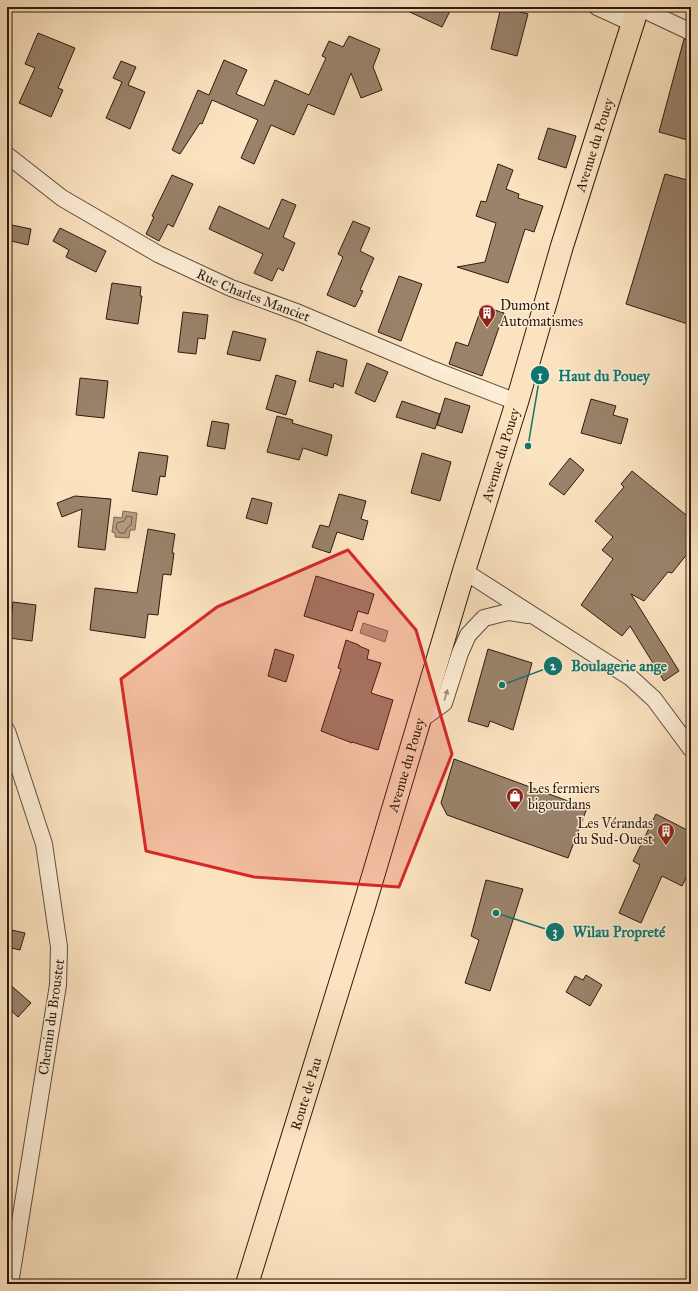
<svg xmlns="http://www.w3.org/2000/svg" width="698" height="1291" font-family="'IM FELL Great Primer',serif">
	<style>
		.water { fill: #b69f84; stroke: #7f6a55 }
		.lines { fill: none; stroke-linecap: round; stroke-linejoin: round }
		.shore { stroke: #725d4a; stroke-width: 1 }
		.building { fill: #99836b; stroke: #2d1b0f }
		.minor-casing { stroke: #614d3b; stroke-width: 18 }
		.primary-casing { stroke: #2d1b0f; stroke-width: 24 }
		.minor { stroke: #fdedd6; stroke-width: 16 }
		.primary { stroke: #fce3c0; stroke-width: 22 }
		.oneway { fill: #9f8e7c }
		.marked { fill: #d62828; fill-opacity: 0.2; stroke: #d62828; stroke-width: 3; stroke-linejoin: round }
		.labels { text-anchor: middle; stroke-width: 3; stroke-linejoin: round; paint-order: stroke }
		.street-label { font-size: 14px; fill: #2d1b0f; stroke: #fdedd6 }
		.poi-label { font-size: 14px; fill: #2d1b0f; stroke: #fdedd6; text-anchor: start }
		.leader { fill: none; stroke: #0f766e; stroke-width: 1.5 }
		.callout-dot { fill: #0f766e; stroke: #fdedd6; stroke-width: 1.5 }
		.mark-label { font-size: 12px; text-anchor: middle; font-weight: bold; fill: #fff }
		.callout-label { font-size: 15px; text-anchor: middle; font-weight: bold; fill: #0f766e; stroke: #fdedd6; stroke-width: 3; stroke-linejoin: round; paint-order: stroke }
	</style>
	<rect width="100%" height="100%" fill="#fce3c0"/>
	<filter id="stains"><feTurbulence type="fractalNoise" baseFrequency=".005" numOctaves="4"/><feColorMatrix values="0 0 0 0 .2 0 0 0 0 .09 0 0 0 0 .02 0 0 0 .5 -.17"/></filter>
	<radialGradient id="worn" r=".72"><stop offset=".6" stop-color="#630" stop-opacity="0"/><stop offset="1" stop-color="#630" stop-opacity=".3"/></radialGradient>
	<path class="water" d="M123,511L137,513L135,530H130L129,538L115,537V533L112,532L114,517L122,518Z
		M363,623L388,631L385,642L360,633Z"/>
	<g class="lines">
		<path class="shore" d="M127,516L132,517L131,525L127,528L125,533H120L116,528L117,523L124,521Z"/>
	</g>
	<path class="building" d="M399,7H452L442,27Z
		M501,7L528,14L517,56L491,49Z
		M38,33L75,48L58,88L63,90L51,117L19,103L35,68L25,64Z
		M349,36L380,49L373,67L382,90L361,98L351,73L334,115L308,104L294,135L271,125L254,164L241,158L258,120L212,100L202,124L200,123L180,154L172,150L198,90L209,95L224,60L247,70L236,94L264,106L275,80L309,95L326,58L322,56L329,41L343,47Z
		M684,39L691,41V141L659,132Z
		M121,61L136,67L128,85L145,92L130,129L106,118L122,82L113,78Z
		M548,128L576,136L566,168L538,159Z
		M498,164L513,170L506,189L519,194L518,198L543,206L534,232L525,229L508,283L457,267L485,262L496,223L476,216L481,201L486,202Z
		M665,174L691,181V325L626,304Z
		M172,175L193,184L173,227L168,224L159,241L146,234L154,217L152,216Z
		M282,199L296,205L283,237L295,243L283,271L278,268L272,281L254,273L263,254L209,229L219,206L269,229Z
		M353,221L370,228L360,251L374,258L360,290L363,291L355,307L327,295L343,257L338,254Z
		M7,224L31,229L28,245L7,240Z
		M60,228L106,251L96,272L66,257L69,250L53,241Z
		M399,276L422,284L401,341L378,332Z
		M112,283L141,287L140,296H142L138,324L106,319Z
		M482,306L504,313L482,376L449,364L456,342L468,346Z
		M183,312L208,315L205,339L198,338L196,354L178,352Z
		M233,331L266,339L260,361L227,354Z
		M317,351L347,360L343,387L334,383L333,388L309,381Z
		M367,363L388,372L375,402L355,393Z
		M276,375L296,381L286,415L266,409Z
		M80,378L108,381L104,418L76,415Z
		M445,398L470,406L462,433L437,425Z
		M591,399L616,406L613,415L628,419L621,444L581,433Z
		M402,401L440,414L435,429L396,417Z
		M277,416L293,420L292,423L332,435L327,456L303,448L299,460L267,452Z
		M212,421L229,424L225,449L207,446Z
		M139,452L168,456L165,477L160,476L157,495L132,491Z
		M422,453L451,462L440,501L411,493Z
		M570,458L584,470L564,495L549,484Z
		M632,471L691,519V549L672,573L668,572L644,601L631,594L679,671L664,681L630,626L622,636L581,605L613,559L602,550L613,537L595,521L624,487L621,484Z
		M339,494L366,501L361,519L368,521L363,540L337,532L330,553L312,547L320,525L329,527Z
		M75,496L111,499L105,550L78,547L82,509L62,517L57,503Z
		M252,498L272,503L267,524L246,518Z
		M148,529L175,534L172,553H174L171,575L163,574L158,615L148,614L145,638L90,630L95,588L137,593Z
		M316,576L374,594L368,614L358,611L352,631L304,616Z
		M13,602L36,605L32,641L9,638Z
		M346,640L359,645V646L369,650L367,659L381,663L371,693L393,700L378,750L352,742V743L321,731L341,669L338,668Z
		M275,649L294,655L286,682L268,676Z
		M488,649L532,663L513,730L490,721L488,727L468,721Z
		M454,759L587,808L568,858L447,815L441,803Z
		M656,814L691,832V868L682,886L662,876L641,923L619,913L640,865L633,861Z
		M486,880L523,889L490,991L465,983L479,940L471,936Z
		M7,929L25,933L20,950L7,947Z
		M586,975L602,985L590,1006L566,992L575,976L583,980Z
		M7,982L31,1003L18,1017L7,1007Z"/>
	<g class="lines">
		<g class="minor-casing">
			<g id="minor">
				<path d="M597,7L632,23"/>
				<path d="M638,7L691,32"/>
				<path id="s1" d="M7,155L62,198L158,254L231,288L299,313L434,370L517,402"/>
				<path d="M464,571L631,678L654,699L691,749"/>
				<path d="M419,721L444,703L460,653L468,635L484,618L508,612L528,615"/>
				<path d="M7,731L44,844L59,947L58,985L10,1284"/>
			</g>
		</g>
		<g class="primary-casing">
			<g id="primary">
				<path id="s2" d="M247,1284L365,903L464,571L517,402L562,246L638,7"/>
			</g>
		</g>
		<use href="#minor" class="minor"/>
		<use href="#primary" class="primary"/>
	</g>
	<defs><path id="oneway-solid" d="M-6-.8H1V-3.2L6.5 0L1 3.2V.8H-6Z"/></defs>
	<use class="oneway" href="#oneway-solid" transform="translate(446 695) rotate(-73)"/>
	<path class="marked" d="M348,550L416,630L452,754L399,887L254,877L146,851L121,679L217,607Z"/>
	<defs>
		<g id="building-pin" transform="scale(0.9)"><path d="M0 17L-7.5 6A9.5 9.5 0 1 1 7.5 6Z" fill="#8f2418" stroke="#fdedd6"/><path d="M-4-6H4V6H1V3H-1V6H-4ZM-2.5-4.3h1.7v1.8h-1.7ZM.8-4.3h1.7v1.8H.8ZM-2.5-1h1.7V.8h-1.7ZM.8-1h1.7V.8H.8Z" fill="#fff"/></g>
		<g id="shop-pin" transform="scale(0.9)"><path d="M0 17L-7.5 6A9.5 9.5 0 1 1 7.5 6Z" fill="#8f2418" stroke="#fdedd6"/><path d="M-5-2.5h2.3a2.7 3.5 0 0 1 5.4 0H5L5.5 6h-11ZM-1.5-2.5h3a1.5 2.3 0 0 0-3 0Z" fill="#fff"/></g>
	</defs>
	<g fill-rule="evenodd">
		<use href="#building-pin" x="487" y="313"/>
		<use href="#shop-pin" x="515" y="796"/>
		<use href="#building-pin" x="666" y="831"/>
	</g>
	<g class="labels">
		<g class="street-label">
			<text dy="5" stroke="none"><textPath href="#s2" startOffset="1191">Avenue du Pouey</textPath></text>
			<text dy="5" stroke="none"><textPath href="#s1" startOffset="285">Rue Charles Manciet</textPath></text>
			<text dy="5" stroke="none"><textPath href="#s2" startOffset="867">Avenue du Pouey</textPath></text>
			<text dy="5" stroke="none"><textPath href="#s2" startOffset="543">Avenue du Pouey</textPath></text>
			<text transform="translate(51 1017) rotate(-82)" y="5">Chemin du Broustet</text>
			<text dy="5" stroke="none"><textPath href="#s2" startOffset="199">Route de Pau</textPath></text>
		</g>
		<g class="poi-label">
			<text x="500" y="310">Dumont<tspan x="500" dy="16">Automatismes</tspan></text>
			<text x="528" y="793">Les fermiers<tspan x="528" dy="16">bigourdans</tspan></text>
			<text x="653" y="828" text-anchor="end">Les Vérandas<tspan x="653" dy="16">du Sud-Ouest</tspan></text>
		</g>
	</g>
	<path class="leader" d="M528 446L540 375M502 685L553 666M496 913L555 932"/>
	<g class="callout-dot">
		<circle cx="528" cy="446" r="4"/>
		<circle cx="502" cy="685" r="4"/>
		<circle cx="496" cy="913" r="4"/>
		<circle cx="540" cy="375" r="10"/>
		<circle cx="553" cy="666" r="10"/>
		<circle cx="555" cy="932" r="10"/>
	</g>
	<g class="mark-label">
		<text x="540" y="380">1</text>
		<text x="553" y="670">2</text>
		<text x="555" y="936">3</text>
	</g>
	<g class="callout-label">
		<text x="604" y="381">Haut du Pouey</text>
		<text x="619" y="671">Boulagerie ange</text>
		<text x="619" y="937">Wilau Propreté</text>
	</g>
	<rect width="698" height="1291" fill="none" stroke="#fce3c0" stroke-width="24"/>
	<rect x="8" y="8" width="682" height="1275" fill="none" stroke="#2d1b0f" stroke-width="2"/>
	<rect x="12" y="12" width="674" height="1267" fill="none" stroke="#2d1b0f"/>
	<rect width="100%" height="100%" filter="url(#stains)"/>
	<rect width="100%" height="100%" fill="url(#worn)"/>
</svg>
